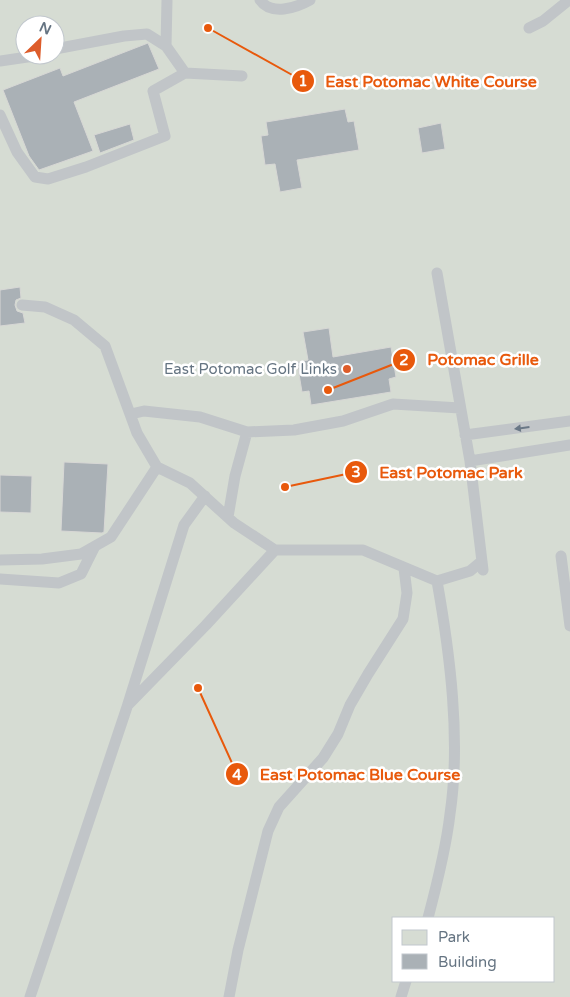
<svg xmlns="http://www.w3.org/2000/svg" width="570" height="997" font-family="'Varela Round',sans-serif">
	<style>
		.green { fill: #d6dcd3; fill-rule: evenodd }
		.building { fill: #aab1b6; stroke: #d7d7d5 }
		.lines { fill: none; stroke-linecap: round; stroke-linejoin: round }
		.lane { stroke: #c1c5c8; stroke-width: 11 }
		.oneway { fill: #6a7886 }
		.poi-dot { fill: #dd5c2a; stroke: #fff; stroke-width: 2 }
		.labels { text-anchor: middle; stroke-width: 5; stroke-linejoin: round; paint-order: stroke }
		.poi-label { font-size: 15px; fill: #657482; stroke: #fff; text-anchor: end }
		.leader { fill: none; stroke: #e8590c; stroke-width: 2 }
		.callout-dot { fill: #e8590c; stroke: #fff; stroke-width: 2 }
		.mark-label { font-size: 15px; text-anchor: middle; font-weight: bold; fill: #fff }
		.callout-label { font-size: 16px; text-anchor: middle; font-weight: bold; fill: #e8590c; stroke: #fff; stroke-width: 5; stroke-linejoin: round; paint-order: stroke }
	</style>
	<rect width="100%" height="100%" fill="#f5f5f2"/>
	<path class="green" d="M0,0H570V997H0ZM25,25H55V55H25ZM394,918H554V981H394Z"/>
	<path class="building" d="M148,43L159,69L74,102L93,151L39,170L29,156L3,90L60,68L63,76Z
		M345,109L348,122L354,121L359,150L297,160L302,188L280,192L275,164L265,165L261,136L268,135L266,122Z
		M441,123L445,149L422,153L418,128Z
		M130,124L134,140L100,153L94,135Z
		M20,287L21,298L16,300L15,305L17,311L23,313L25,323L0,326V290Z
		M329,328L333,357L391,347L396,377L389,379L391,392L311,405L309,391L302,392L297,362L308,360L303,332Z
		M64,462L108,464L104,532L102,533L61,531Z
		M0,475L32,476L31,513L0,512Z"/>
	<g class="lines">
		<path class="lane" d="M260,0C271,16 296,8 310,0
			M529,28L543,21L569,0
			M166,46L167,0
			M55,49L124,36L147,34L166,46L185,73
			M0,61L41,55
			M0,115L17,152L35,177L48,179L86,167L165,136L153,91L185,73L242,76
			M437,273L470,461L483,570
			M22,305L45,307L74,320L105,346L137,433L157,467L190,483L234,523L275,550H363L437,581C450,654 461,740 450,814C446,849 437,884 428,918
			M131,414L144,411L200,417L247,432L294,430L343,421L393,404L460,408
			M465,435L570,421
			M470,461L570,445
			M228,517L235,476L247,432
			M561,556L570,626
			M0,560L42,559L81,554L111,537L157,467
			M0,579L59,583L81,574L95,546
			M437,581L470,571L482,561
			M128,705L206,625L275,550
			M30,997L127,707L184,525L205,496
			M229,997L238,950L268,831L279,807L323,758L338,734L350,705L368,674L403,619L407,593L404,568
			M401,997L406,981"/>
	</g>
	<defs><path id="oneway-solid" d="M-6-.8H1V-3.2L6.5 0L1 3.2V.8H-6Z" transform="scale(1.25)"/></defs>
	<use class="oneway" href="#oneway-solid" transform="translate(522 428) rotate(173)"/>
	<circle class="poi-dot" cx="347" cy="369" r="5"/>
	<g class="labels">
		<g class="poi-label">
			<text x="337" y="374">East Potomac Golf Links</text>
		</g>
	</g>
	<path class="leader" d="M208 28L303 81M328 390L404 360M285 487L356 472M198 688L237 774"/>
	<g class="callout-dot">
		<circle cx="208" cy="28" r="5"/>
		<circle cx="328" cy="390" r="5"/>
		<circle cx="285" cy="487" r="5"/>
		<circle cx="198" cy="688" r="5"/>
		<circle cx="303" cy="81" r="12"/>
		<circle cx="404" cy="360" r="12"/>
		<circle cx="356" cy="472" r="12"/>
		<circle cx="237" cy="774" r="12"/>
	</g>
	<g class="mark-label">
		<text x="303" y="86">1</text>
		<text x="404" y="365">2</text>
		<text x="356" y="477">3</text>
		<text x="237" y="780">4</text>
	</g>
	<g class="callout-label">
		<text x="431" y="87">East Potomac White Course</text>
		<text x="483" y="365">Potomac Grille</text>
		<text x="451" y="478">East Potomac Park</text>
		<text x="360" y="780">East Potomac Blue Course</text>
	</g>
	<rect x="392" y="917" width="162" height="65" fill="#ffffff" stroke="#c1c7cd"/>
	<rect x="402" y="930" width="25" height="15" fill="#d6dcd3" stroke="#c1c7cd"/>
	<text x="438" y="942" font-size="15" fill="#657482">Park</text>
	<rect x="402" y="954" width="25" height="15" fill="#aab1b6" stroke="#c1c7cd"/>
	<text x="438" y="967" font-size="15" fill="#657482">Building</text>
	<g transform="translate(40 40) rotate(25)"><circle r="24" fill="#ffffff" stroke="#c1c7cd"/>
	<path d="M0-4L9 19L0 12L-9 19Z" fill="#dd5c2a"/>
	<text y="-8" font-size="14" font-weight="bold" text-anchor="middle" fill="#657482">N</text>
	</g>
</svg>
